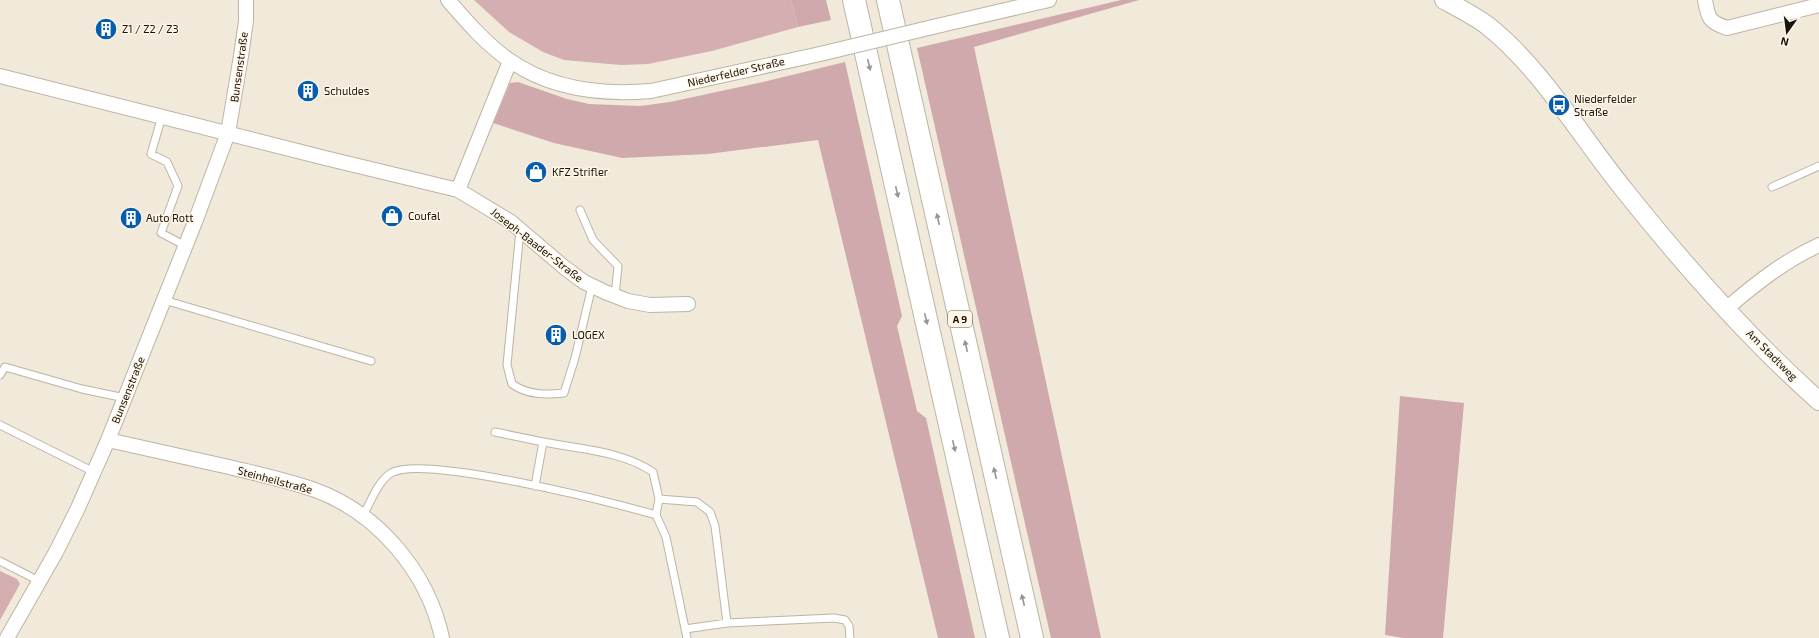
<svg xmlns="http://www.w3.org/2000/svg" width="1819" height="638" font-family="'Exo 2',sans-serif">
	<style>
		.green { fill: #d4aeb1 }
		.forest { fill: #d0a9ac }
		.lines { fill: none; stroke-linecap: round; stroke-linejoin: round }
		.service-casing { stroke: #bdb4a6; stroke-width: 9 }
		.minor-casing { stroke: #bdb4a6; stroke-width: 16 }
		.tertiary-casing { stroke: #bdb4a6; stroke-width: 20 }
		.motorway-casing { stroke: #bdb4a6; stroke-width: 24 }
		.service { stroke: #fff; stroke-width: 7 }
		.minor { stroke: #fff; stroke-width: 14 }
		.tertiary { stroke: #fff; stroke-width: 18 }
		.motorway { stroke: #fff; stroke-width: 22 }
		.minor-bridge-casing { stroke: #bdb4a6; stroke-width: 16; stroke-linecap: butt }
		.minor-bridge { stroke: #fff; stroke-width: 14 }
		.oneway { fill: #969593 }
		.labels { text-anchor: middle; stroke-width: 3; stroke-linejoin: round; paint-order: stroke }
		.shield { fill: #fff6e6; stroke: #5c574f; stroke-width: 1 }
		.shield-label { font-size: 10px; font-weight: bold; fill: #16130e }
		.poi-label { font-size: 11px; fill: #16130e; stroke: #fff6e6; text-anchor: start }
		.street-label { font-size: 11px; fill: #16130e; stroke: #fff6e6 }
	</style>
	<rect width="100%" height="100%" fill="#f1e9d9"/>
	<path class="green" d="M474,0H791L798,27L712,51L648,64L621,65L564,60L543,52L509,32Z
		M0,571L17,579L20,584L0,620Z"/>
	<path class="forest" d="M791,0H826L831,20L798,27Z
		M1121,0H1139L974,47L1101,638H1051L917,48Z
		M845,62L902,316L897,326L917,411L926,418L975,638H938L818,140L708,154L622,158L554,143L493,123L510,83L518,82L567,99L589,104L640,106L670,102L763,82Z
		M1400,396L1464,403L1443,638H1404L1385,635Z"/>
	<g class="lines">
		<g class="service-casing">
			<path id="service" d="M162,116L151,154L167,162L178,186L161,233L186,246
				M1772,187L1819,166
				M580,210L593,240L618,266L615,296
				M520,230L507,365L512,384C527,395 546,395 564,393L575,358L592,286
				M164,300L371,361
				M0,375L5,367L82,389L125,398
				M0,425L94,472
				M495,432L543,442
				M535,486L543,442C579,449 622,451 653,472L659,499L656,515
				M659,499L697,502L710,512L715,526L727,623L685,629
				M363,516C370,503 378,481 391,473C423,454 614,503 656,515L666,537L687,638
				M0,561L39,581
				M727,623L834,618L845,620L849,626L850,638"/>
		</g>
		<g class="minor-casing">
			<path id="minor" d="M448,0C467,22 486,44 509,60C550,89 603,95 651,91L820,54
				M1705,0C1708,18 1709,22 1727,28L1819,5
				M941,25L1049,0
				M0,76L325,158L458,190L511,222L565,268L584,282L605,292L628,301L650,305L688,304
				M458,190L510,61
				M1726,309C1755,284 1784,261 1819,245
				M108,440C149,449 189,458 229,467C258,474 287,480 315,490C378,513 428,572 442,638
				M7,638L56,552L78,508L108,440L195,222L228,133L241,56L246,21V0"/>
		</g>
		<g class="tertiary-casing">
			<path id="tertiary" d="M1444,0C1459,8 1475,16 1488,26C1542,69 1581,137 1625,191C1684,265 1748,338 1819,401"/>
		</g>
		<g class="motorway-casing">
			<path id="motorway" d="M854,0L998,638
				M888,0L1032,638"/>
		</g>
		<use href="#service" class="service"/>
		<use href="#minor" class="minor"/>
		<use href="#tertiary" class="tertiary"/>
		<use href="#motorway" class="motorway"/>
		<g class="minor-bridge-casing">
			<path id="minor-bridge" d="M820,54L941,25"/>
		</g>
		<use href="#minor-bridge" class="minor-bridge"/>
	</g>
	<defs><path id="oneway-solid" d="M-6-.8H1V-3.2L6.5 0L1 3.2V.8H-6Z"/></defs>
	<g class="oneway">
		<use href="#oneway-solid" transform="translate(869 65) rotate(77)"/>
		<use href="#oneway-solid" transform="translate(897 192) rotate(77)"/>
		<use href="#oneway-solid" transform="translate(938 219) rotate(-103)"/>
		<use href="#oneway-solid" transform="translate(926 319) rotate(77)"/>
		<use href="#oneway-solid" transform="translate(966 346) rotate(-103)"/>
		<use href="#oneway-solid" transform="translate(954 446) rotate(77)"/>
		<use href="#oneway-solid" transform="translate(995 473) rotate(-103)"/>
		<use href="#oneway-solid" transform="translate(1023 600) rotate(-103)"/>
	</g>
	<defs>
		<g id="building-disc" transform="scale(1.15)"><circle r="9.5" fill="#055dab" stroke="#fff6e6"/><path d="M-4-6H4V6H1V3H-1V6H-4ZM-2.5-4.3h1.7v1.8h-1.7ZM.8-4.3h1.7v1.8H.8ZM-2.5-1h1.7V.8h-1.7ZM.8-1h1.7V.8H.8Z" fill="#fff"/></g>
		<g id="bus-disc" transform="scale(1.15)"><circle r="9.5" fill="#055dab" stroke="#fff6e6"/><path d="M-5-6H5V4H4V6H2V4H-2V6H-4V4H-5ZM-3.5-4V0h7V-4ZM-3.5 1.2v1.5H-2V1.2ZM2 1.2v1.5H3.5V1.2Z" fill="#fff"/></g>
		<g id="shop-disc" transform="scale(1.15)"><circle r="9.5" fill="#055dab" stroke="#fff6e6"/><path d="M-5-2.5h2.3a2.7 3.5 0 0 1 5.4 0H5L5.5 6h-11ZM-1.5-2.5h3a1.5 2.3 0 0 0-3 0Z" fill="#fff"/></g>
	</defs>
	<g fill-rule="evenodd">
		<use href="#building-disc" x="106" y="29"/>
		<use href="#building-disc" x="308" y="91"/>
		<use href="#bus-disc" x="1559" y="105"/>
		<use href="#shop-disc" x="536" y="172"/>
		<use href="#shop-disc" x="392" y="216"/>
		<use href="#building-disc" x="131" y="218"/>
		<use href="#building-disc" x="556" y="335"/>
	</g>
	<g class="labels">
		<rect class="shield" x="948" y="311" width="24" height="16" rx="3"/>
		<g class="shield-label">
			<text x="960" y="323">A 9</text>
		</g>
		<g class="poi-label">
			<text x="122" y="33">Z1 / Z2 / Z3</text>
			<text x="324" y="95">Schuldes</text>
			<text x="1574" y="103">Niederfelder<tspan x="1574" dy="13">Straße</tspan></text>
			<text x="552" y="176">KFZ Strifler</text>
			<text x="408" y="220">Coufal</text>
			<text x="146" y="222">Auto Rott</text>
			<text x="572" y="339">LOGEX</text>
		</g>
		<g class="street-label">
			<text transform="translate(239 67) rotate(-82)" y="4">Bunsenstraße</text>
			<text transform="translate(736 72) rotate(-13)" y="4">Niederfelder Straße</text>
			<text transform="translate(537 245) rotate(38)" y="4">Joseph-Baader-Straße</text>
			<text transform="translate(1772 355) rotate(45)" y="4">Am Stadtweg</text>
			<text transform="translate(128 390) rotate(-68)" y="4">Bunsenstraße</text>
			<text transform="translate(275 480) rotate(15)" y="4">Steinheilstraße</text>
		</g>
	</g>
	<g transform="translate(1787 32) rotate(194)" stroke="#fff6e6" stroke-width="3" paint-order="stroke">
	<path d="M0-3L7 15L0 10L-7 15Z" fill="#16130e"/>
	<text y="-6" font-size="11" font-weight="bold" text-anchor="middle" fill="#16130e">N</text>
	</g>
</svg>
